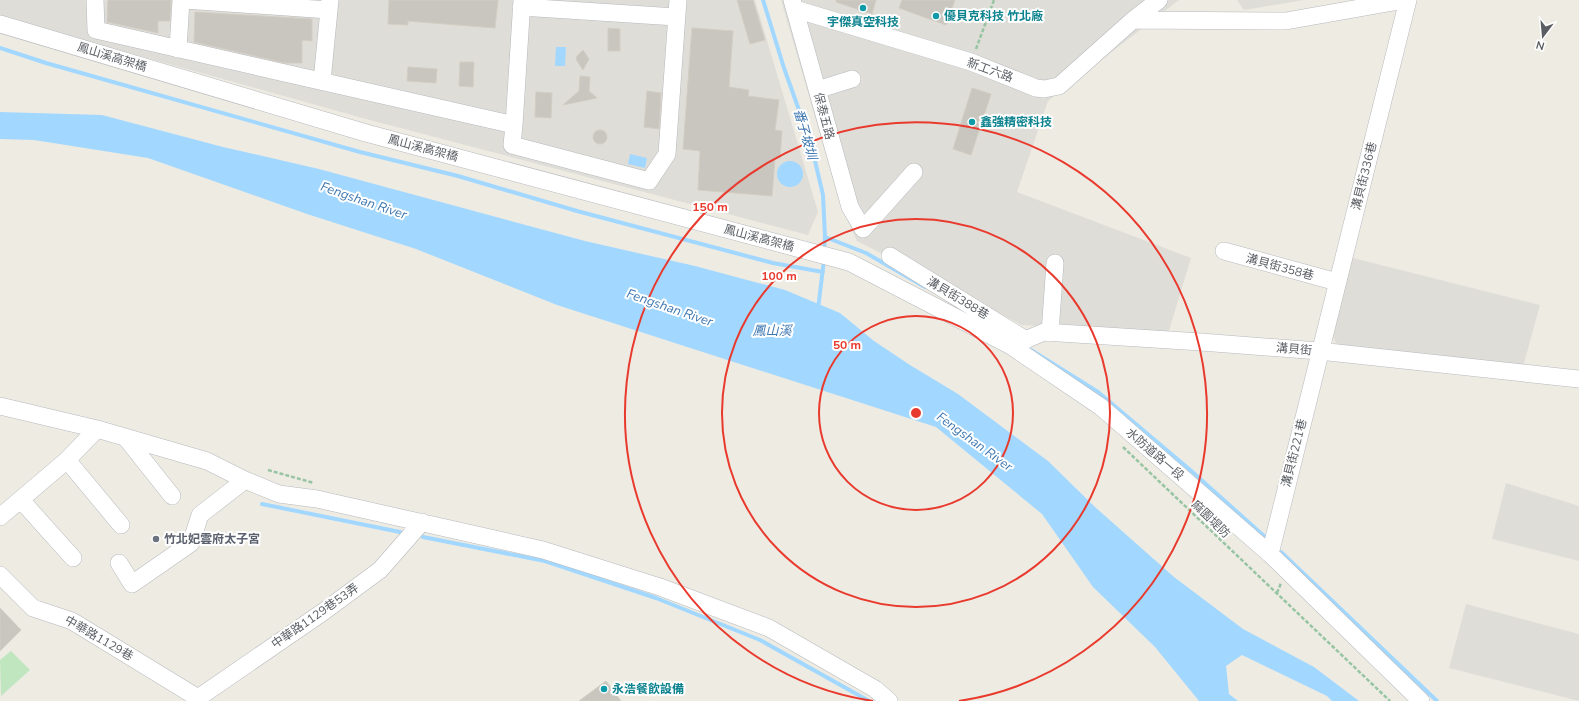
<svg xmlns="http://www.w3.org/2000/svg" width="1579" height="701" viewBox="0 0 1579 701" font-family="'Nunito Sans','Noto Sans TC',sans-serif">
  <rect width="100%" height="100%" fill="#eeebe3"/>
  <path fill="#dfddd8" d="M0,0h755l63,212 -10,23 -442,-116 -366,-102z
    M781,0h398l-131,101 -31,91 174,66 -23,76 -146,-9 -165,-84 -16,-35z
    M1237,0h67l-60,10z
    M1353,258l187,47 -17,62 -184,-17 -9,-21z
    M1506,483l73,23v55l-87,-22z
    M1466,604l113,30v67l-130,-33z"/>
  <path fill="#c0e6c0" d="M11,651l19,19 -29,26 -1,-36z"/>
  <path fill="#a2d8ff" d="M556,47h10l-1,19h-10z
    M0,112l102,3 121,32 96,22 266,72 110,25 90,24 55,23 34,28 36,24 48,29 90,67 47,46 79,70 69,52 71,38 45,34h-27l-5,-5 -85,-41 -16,11 3,28 9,7h-39l-44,-54 -62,-60 -51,-73 -106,-87 -379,-122 -141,-56 -109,-35 -159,-56 -114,-18 -34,-1z
    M630,154l17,4 -2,10 -17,-4z
    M777 174a13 13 0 1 1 26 0a13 13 0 1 1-26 0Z"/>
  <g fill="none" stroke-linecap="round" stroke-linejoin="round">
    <path stroke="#a2d8ff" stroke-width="4" d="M763,0l21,68 21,59 10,34 8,34 2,42 -1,15
      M0,48l46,15 314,89 98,24 119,35 196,52 50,9
      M825,237l41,16 59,34
      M818,309l6,-49
      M1031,350l67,42 91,77 75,67
      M262,504l138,28
      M423,537l122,24 111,37 104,42 109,61
      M1281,552l156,149"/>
  </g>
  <path fill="#c9c6c0" stroke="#d3cdc2" d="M108,0h63l-1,21h-12v12l-51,-11z
    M389,0h109l-3,28 -87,-7v4l-20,-1z
    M737,0h16l12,40 -15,4z
    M836,0h40l-4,14 -36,-12z
    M902,0h53l-9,25 -47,-17z
    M195,12l117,7v22l-10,-1v23h-17l-91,-21z
    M608,28l12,1v22h-12z
    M692,28l41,3 -4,56 20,3 -1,6 31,4 -4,30 7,1 -2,27h-5l-3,38 -74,-6 2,-39 -17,-2z
    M583,50l6,9 -6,11 -7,-11 1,-3z
    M460,62h14l-1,25 -14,-1z
    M408,67l29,2 -1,14 -29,-2z
    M580,76l10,1 -1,14 8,7 -34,7 16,-14z
    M972,88l19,6 -20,61 -18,-6z
    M647,91l14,2 -2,36 -15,-2z
    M536,92l16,1 -1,25 -16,-1z
    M593 137a7 7 0 1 1 14 0a7 7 0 1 1-14 0Z
    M0,608l21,22 -21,21z
    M606,681l15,20h-42z"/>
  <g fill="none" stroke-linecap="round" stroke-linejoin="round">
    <g stroke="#b6b9bd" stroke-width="18">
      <path id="minor" d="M95,0l1,30 418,95 -2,20 137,36 18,-27 11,-154
        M184,0l145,10
        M792,0l58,207 13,22 51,-57
        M521,7l155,10
        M795,9l176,53 65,26 8,1 15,-3 74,-66 26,-20
        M1133,20l153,1 119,-21
        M0,24l366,109 483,129 162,84 90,61 169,147 151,147
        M178,49l3,-49
        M322,81l8,-81
        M817,90l35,-11
        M514,125l8,-125
        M1224,251l113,31
        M890,256l136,84
        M1050,333l5,-70
        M1011,346l33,-14 157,10 118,9 260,28
        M0,406l97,23 110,32 38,19 34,14 38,5 226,51 117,37 109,41 106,61 14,12
        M126,438l46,58
        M67,460l54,65
        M21,500l52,58
        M0,517l67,-57 30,-31
        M1270,554l138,-554
        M119,563l13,21 59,-41 9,-28 45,-35
        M0,575l33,33 39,13 126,77 2,3
        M198,698l125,-86 57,-42 42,-48"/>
    </g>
    <path stroke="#97c5a3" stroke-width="2.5" stroke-dasharray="4 2" stroke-linecap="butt" d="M976,49l18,-49
      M1123,447l267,254
      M268,470l46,13
      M1277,593l4,-10"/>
    <use href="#minor" stroke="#fff" stroke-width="17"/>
  </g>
  <g fill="none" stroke="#e93a2e" stroke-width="2">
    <circle cx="916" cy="413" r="97"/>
    <circle cx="916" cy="413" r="194"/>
    <path d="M873 701A291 291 0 1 1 959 701"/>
  </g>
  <g fill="#0f9aa8" stroke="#fff" stroke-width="1.5">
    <circle cx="863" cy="8" r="4"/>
    <circle cx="936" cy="16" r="4"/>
    <circle cx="972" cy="122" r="4"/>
    <circle cx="604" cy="689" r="4"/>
  </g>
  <circle fill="#6b7280" stroke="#fff" stroke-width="1.5" cx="156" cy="539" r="4"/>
  <g text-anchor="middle" stroke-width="4" stroke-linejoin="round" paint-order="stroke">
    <g font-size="12" font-weight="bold" fill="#0d838f" stroke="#fff" text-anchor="start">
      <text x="944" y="20">優貝克科技 竹北廠</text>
      <text x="863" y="26" text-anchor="middle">宇傑真空科技</text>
      <text x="980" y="126">鑫強精密科技</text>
      <text x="612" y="693">永浩餐飲設備</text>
    </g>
    <g font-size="12" fill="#5b5f64" stroke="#fff">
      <text transform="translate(112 57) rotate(17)" y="4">鳳山溪高架橋</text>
      <text transform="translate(990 70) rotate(20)" y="4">新工六路</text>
      <text transform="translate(824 116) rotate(75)" y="4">保泰五路</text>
      <text transform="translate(423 148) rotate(15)" y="4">鳳山溪高架橋</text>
      <text transform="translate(1364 176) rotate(-76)" y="4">溝貝街336巷</text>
      <text transform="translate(759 238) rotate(15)" y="4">鳳山溪高架橋</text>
      <text transform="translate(1280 267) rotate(15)" y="4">溝貝街358巷</text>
      <text transform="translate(958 298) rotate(31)" y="4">溝貝街388巷</text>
      <text transform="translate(1294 349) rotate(5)" y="4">溝貝街</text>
      <text transform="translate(1294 453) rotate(-76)" y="4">溝貝街221巷</text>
      <text transform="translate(1155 454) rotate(41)" y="4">水防道路一段</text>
      <text transform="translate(1211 519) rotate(44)" y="4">麻園堤防</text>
      <text transform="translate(315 616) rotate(-35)" y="4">中華路1129巷53弄</text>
      <text transform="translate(99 638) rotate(30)" y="4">中華路1129巷</text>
    </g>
    <g font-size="12" font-weight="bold" fill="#5b616d" stroke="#fff" text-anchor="start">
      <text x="164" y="543">竹北妃雲府太子宮</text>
    </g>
    <g font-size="13" font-style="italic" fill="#3f78b1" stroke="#fff">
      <text transform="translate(806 134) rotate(74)" y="5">番子坡圳</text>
      <text transform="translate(364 200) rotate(19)" y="5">Fengshan River</text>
      <text transform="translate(670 307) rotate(19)" y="5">Fengshan River</text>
      <text x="772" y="335">鳳山溪</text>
      <text transform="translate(975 441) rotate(36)" y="5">Fengshan River</text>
    </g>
  </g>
  <circle cx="916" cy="413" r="6" fill="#e93a2e" stroke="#fff" stroke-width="2"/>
  <g font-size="12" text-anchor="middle" font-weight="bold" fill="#e93a2e" stroke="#fff" stroke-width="4" stroke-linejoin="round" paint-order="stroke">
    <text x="710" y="211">150 m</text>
    <text x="779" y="280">100 m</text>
    <text x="847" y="349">50 m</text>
  </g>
  <g transform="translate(1543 36) rotate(196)" stroke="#ffffff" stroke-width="3" paint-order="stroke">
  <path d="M0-3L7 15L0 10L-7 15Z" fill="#5b5f64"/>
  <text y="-6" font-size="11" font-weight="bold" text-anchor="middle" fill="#5b5f64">N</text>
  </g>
</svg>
